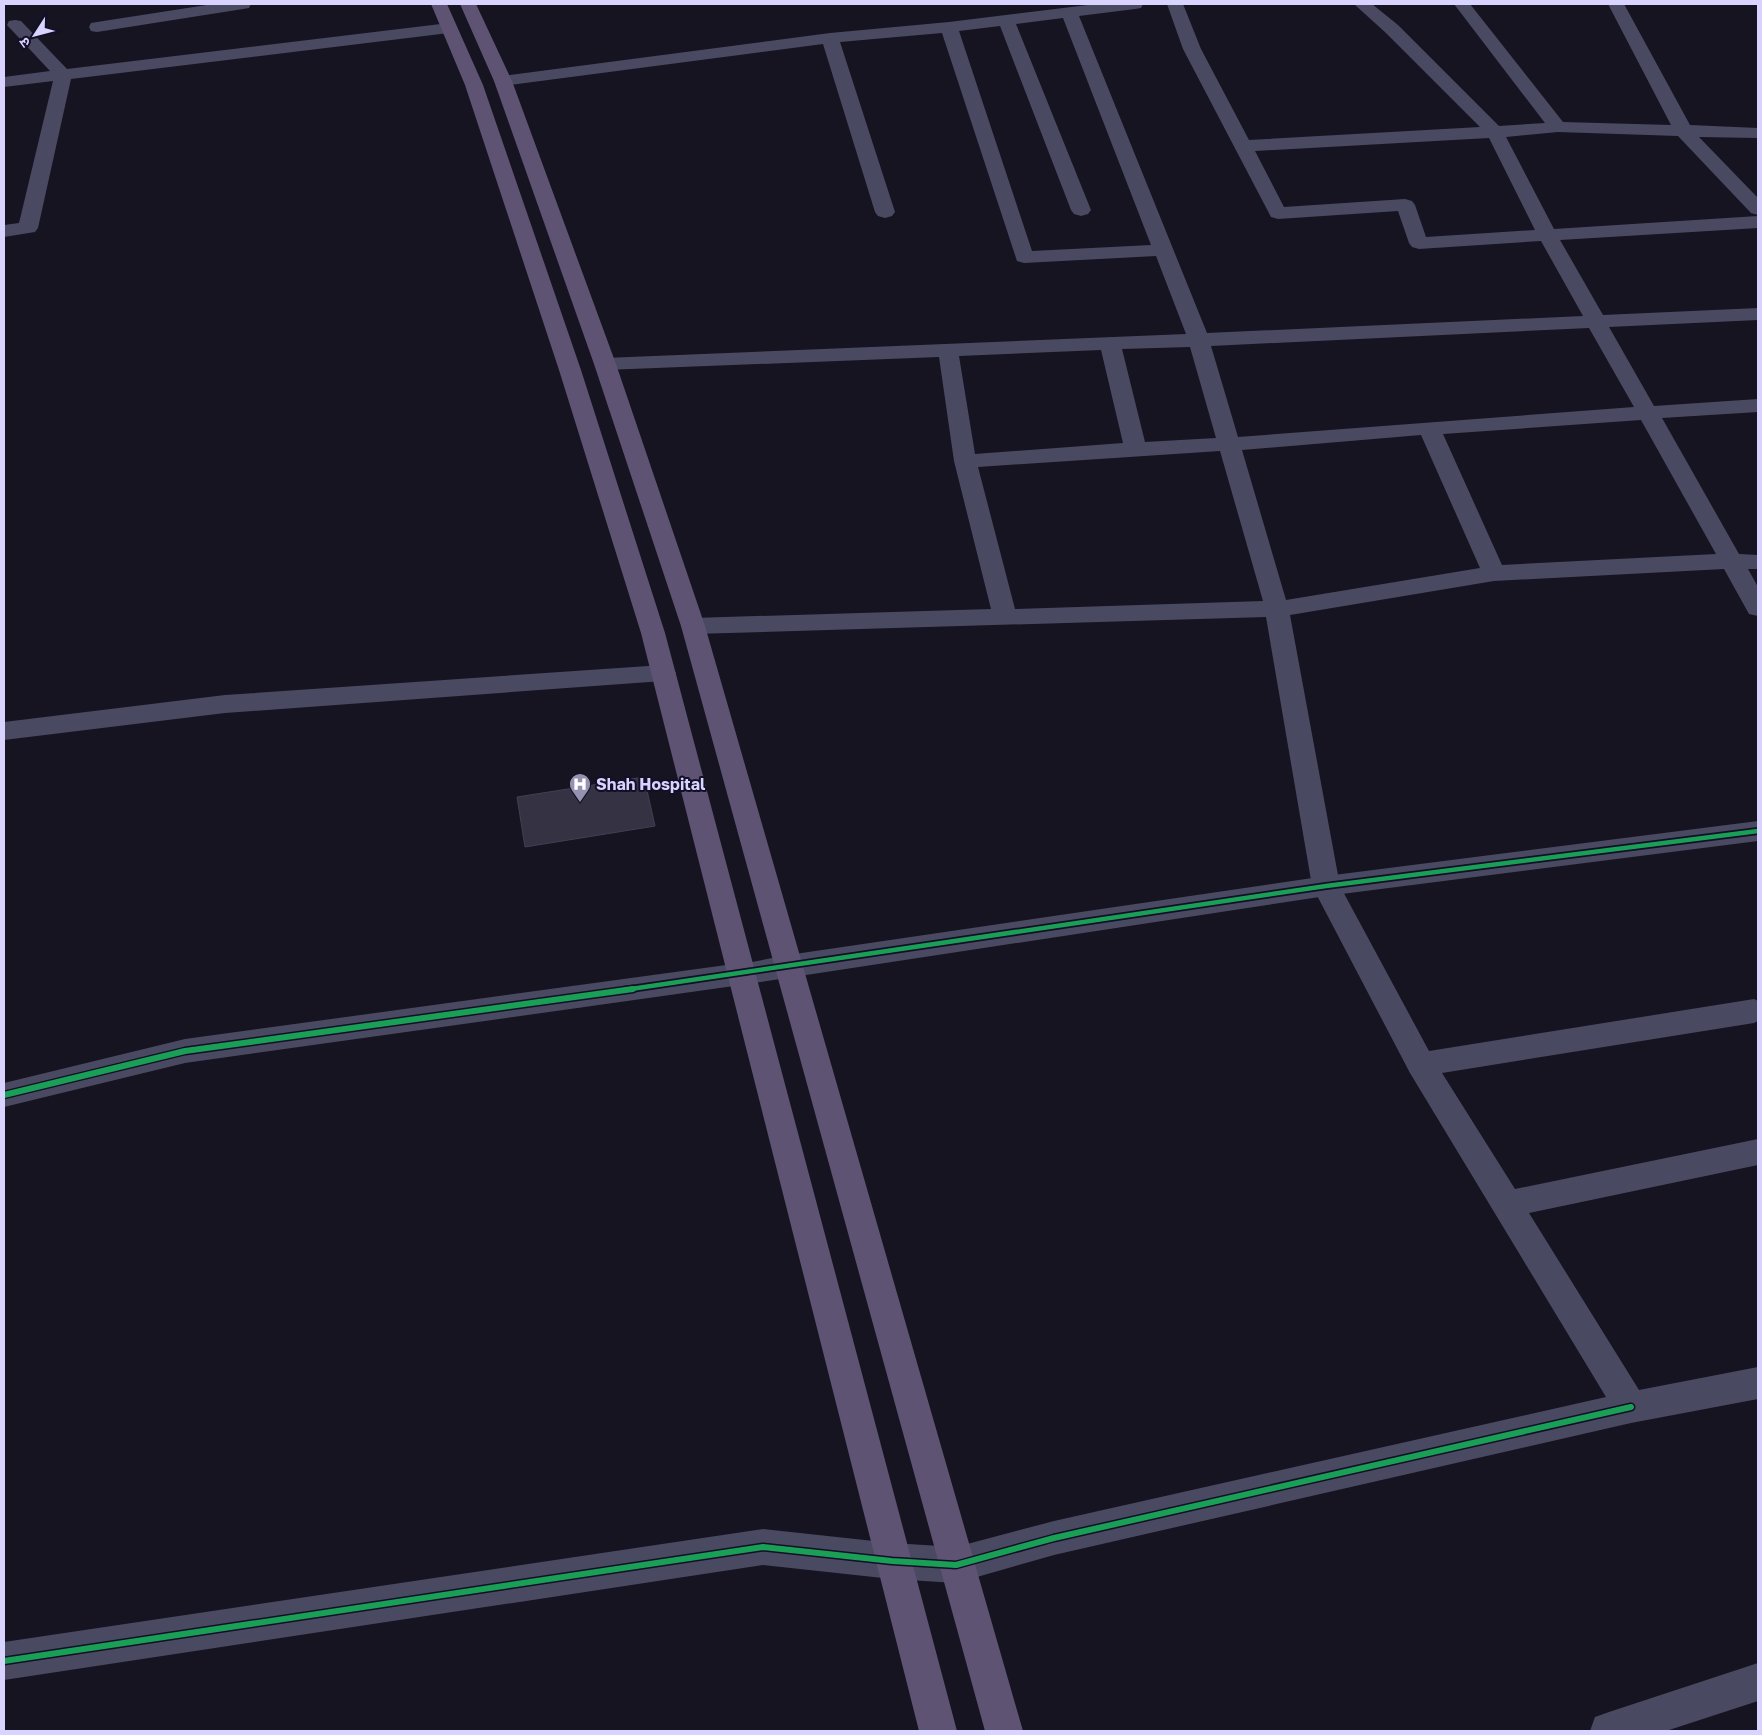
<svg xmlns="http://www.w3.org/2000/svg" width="1762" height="1735" viewBox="0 0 1762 1735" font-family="'Golos Text','Noto Sans Devanagari',sans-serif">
  <rect width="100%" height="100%" fill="#161421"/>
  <path fill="#343243" stroke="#433f54" d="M644,777l11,49 -130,21 -8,-50z"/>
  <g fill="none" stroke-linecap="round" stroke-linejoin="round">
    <path fill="#4a4962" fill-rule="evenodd" d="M213,4h38l-2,4 -6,1 -146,23 -6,-1 -2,-4 2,-4 6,-1z
      M1096,4h47l-2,4 -6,1 -56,7 128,317 376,-17 -42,-75 -122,8 -7,-2 -3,-4 -11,-32 -120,8 -7,-2 -88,-168 -16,-45h16l18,45 48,91 231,-13 -94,-94 -32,-29h18l26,21 101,101 46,-3 -91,-119h16l93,118 108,3 -63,-121h16l66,121 68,3v10l-59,-1 59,61v17l-7,-2 -73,-77 -120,-4 -52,5 48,92 204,-13v12l-198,12 43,75 155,-7v12l-149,7 45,79 104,-7v13l-96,6 77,136 19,1v14h-10l10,18v29l-9,-2 -25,-45 -230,12 -204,34 50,271 89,165 325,-52 4,2v20l-4,2 -312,50 73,116 243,-50v26l-229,48 110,177 119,-23v32l-127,24 -577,132 -98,28 -13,-5 -5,-13 5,-13 13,-5 98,-26 552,-124 -196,-324 -98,-187 -46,-269 -573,17 -9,-2 -3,-6 3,-6 9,-2 298,-9 -37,-148 -15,-104 -334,13 -7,-2 -4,-4 4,-4 7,-2 581,-24 -30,-78 -132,7 -7,-2 -75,-228 -102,9 55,170 -3,4 -7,2 -7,-2 -3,-4 -52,-168 -320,42 -6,-1 -3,-4 3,-4 6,-1 327,-43 119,-11zM1063,18l88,227 -119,6 -73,-220 41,-5 71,184 3,4 7,2 7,-2 3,-4 -75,-186zM1489,138l46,92 -109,7 -11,-32 -3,-4 -7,-2 -121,8 -29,-56zM1589,328l45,79 -396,30 -27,-91zM1190,347l26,91 -71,4 -23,-93zM1101,350l22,93 -148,11 -16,-98zM1641,420l75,134 -214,11 -59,-131zM1421,435l59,133 -194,32 -44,-150zM1220,451l43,150 -248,8 -37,-142z
      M15,20l6,1 46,48 382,-46 6,1 2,4 -2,4 -6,1 -378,46 -33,149 -3,4 -31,5v-12l15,-2 34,-142 -49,6v-10l46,-6 -43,-46 2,-4z
      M663,665l9,2 4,6 -4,6 -9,2 -438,32 -221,27v-18l221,-27z
      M741,963l10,3 4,8 -4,8 -10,3 -556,78 -181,44v-24l181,-44z
      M1758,1663v38l-92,30h-76l5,-14 14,-5z"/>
    <path fill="#4a4962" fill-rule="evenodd" d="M1758,821v20l-432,55 -585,89 -10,-3 -4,-8 4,-8 57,-11 538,-79z
      M763,1529l129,14 64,4 13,5 5,13 -5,13 -13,5 -64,-4 -129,-14 -759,115v-38z"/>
    <path fill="#5e5373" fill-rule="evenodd" d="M431,4h16l36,81 98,285 84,263 292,1098h-38l-278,-1098 -82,-263 -94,-285z
      M460,4h16l36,77 104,283 89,262 318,1105h-38l-304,-1105 -87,-262 -100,-283z"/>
    <g stroke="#130f26" stroke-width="8">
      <path id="cycleway-far1" d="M624,990l702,-104 432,-55"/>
    </g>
    <g stroke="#130f26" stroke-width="9">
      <path id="cycleway" d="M4,1095l181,-44 448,-62
        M4,1661l759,-114 129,14 64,4 98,-27 577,-131"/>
    </g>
    <use href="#cycleway-far1" stroke="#1a9f57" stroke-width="4.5"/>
    <use href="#cycleway" stroke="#1a9f57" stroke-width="6"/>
  </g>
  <defs>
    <g id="hospital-pin" transform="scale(1.125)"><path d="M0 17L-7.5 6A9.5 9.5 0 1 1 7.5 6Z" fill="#9591b1" stroke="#130f26"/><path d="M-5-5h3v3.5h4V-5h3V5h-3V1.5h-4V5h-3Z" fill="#fff"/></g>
  </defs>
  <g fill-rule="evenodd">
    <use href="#hospital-pin" x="580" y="784"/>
  </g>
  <g text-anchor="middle" stroke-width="4" stroke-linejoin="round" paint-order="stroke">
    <g font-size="16" font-weight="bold" fill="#d9d4ff" stroke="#130f26" text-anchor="start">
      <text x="596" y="790">Shah Hospital</text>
    </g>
  </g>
  <rect width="1762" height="1735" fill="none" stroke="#d9d4ff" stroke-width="10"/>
  <g transform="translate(35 35) rotate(234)" stroke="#130f26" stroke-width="4" paint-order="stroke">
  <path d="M0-4L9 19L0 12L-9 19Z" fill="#d9d4ff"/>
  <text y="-8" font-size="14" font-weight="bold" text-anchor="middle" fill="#d9d4ff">उ</text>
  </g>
</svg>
